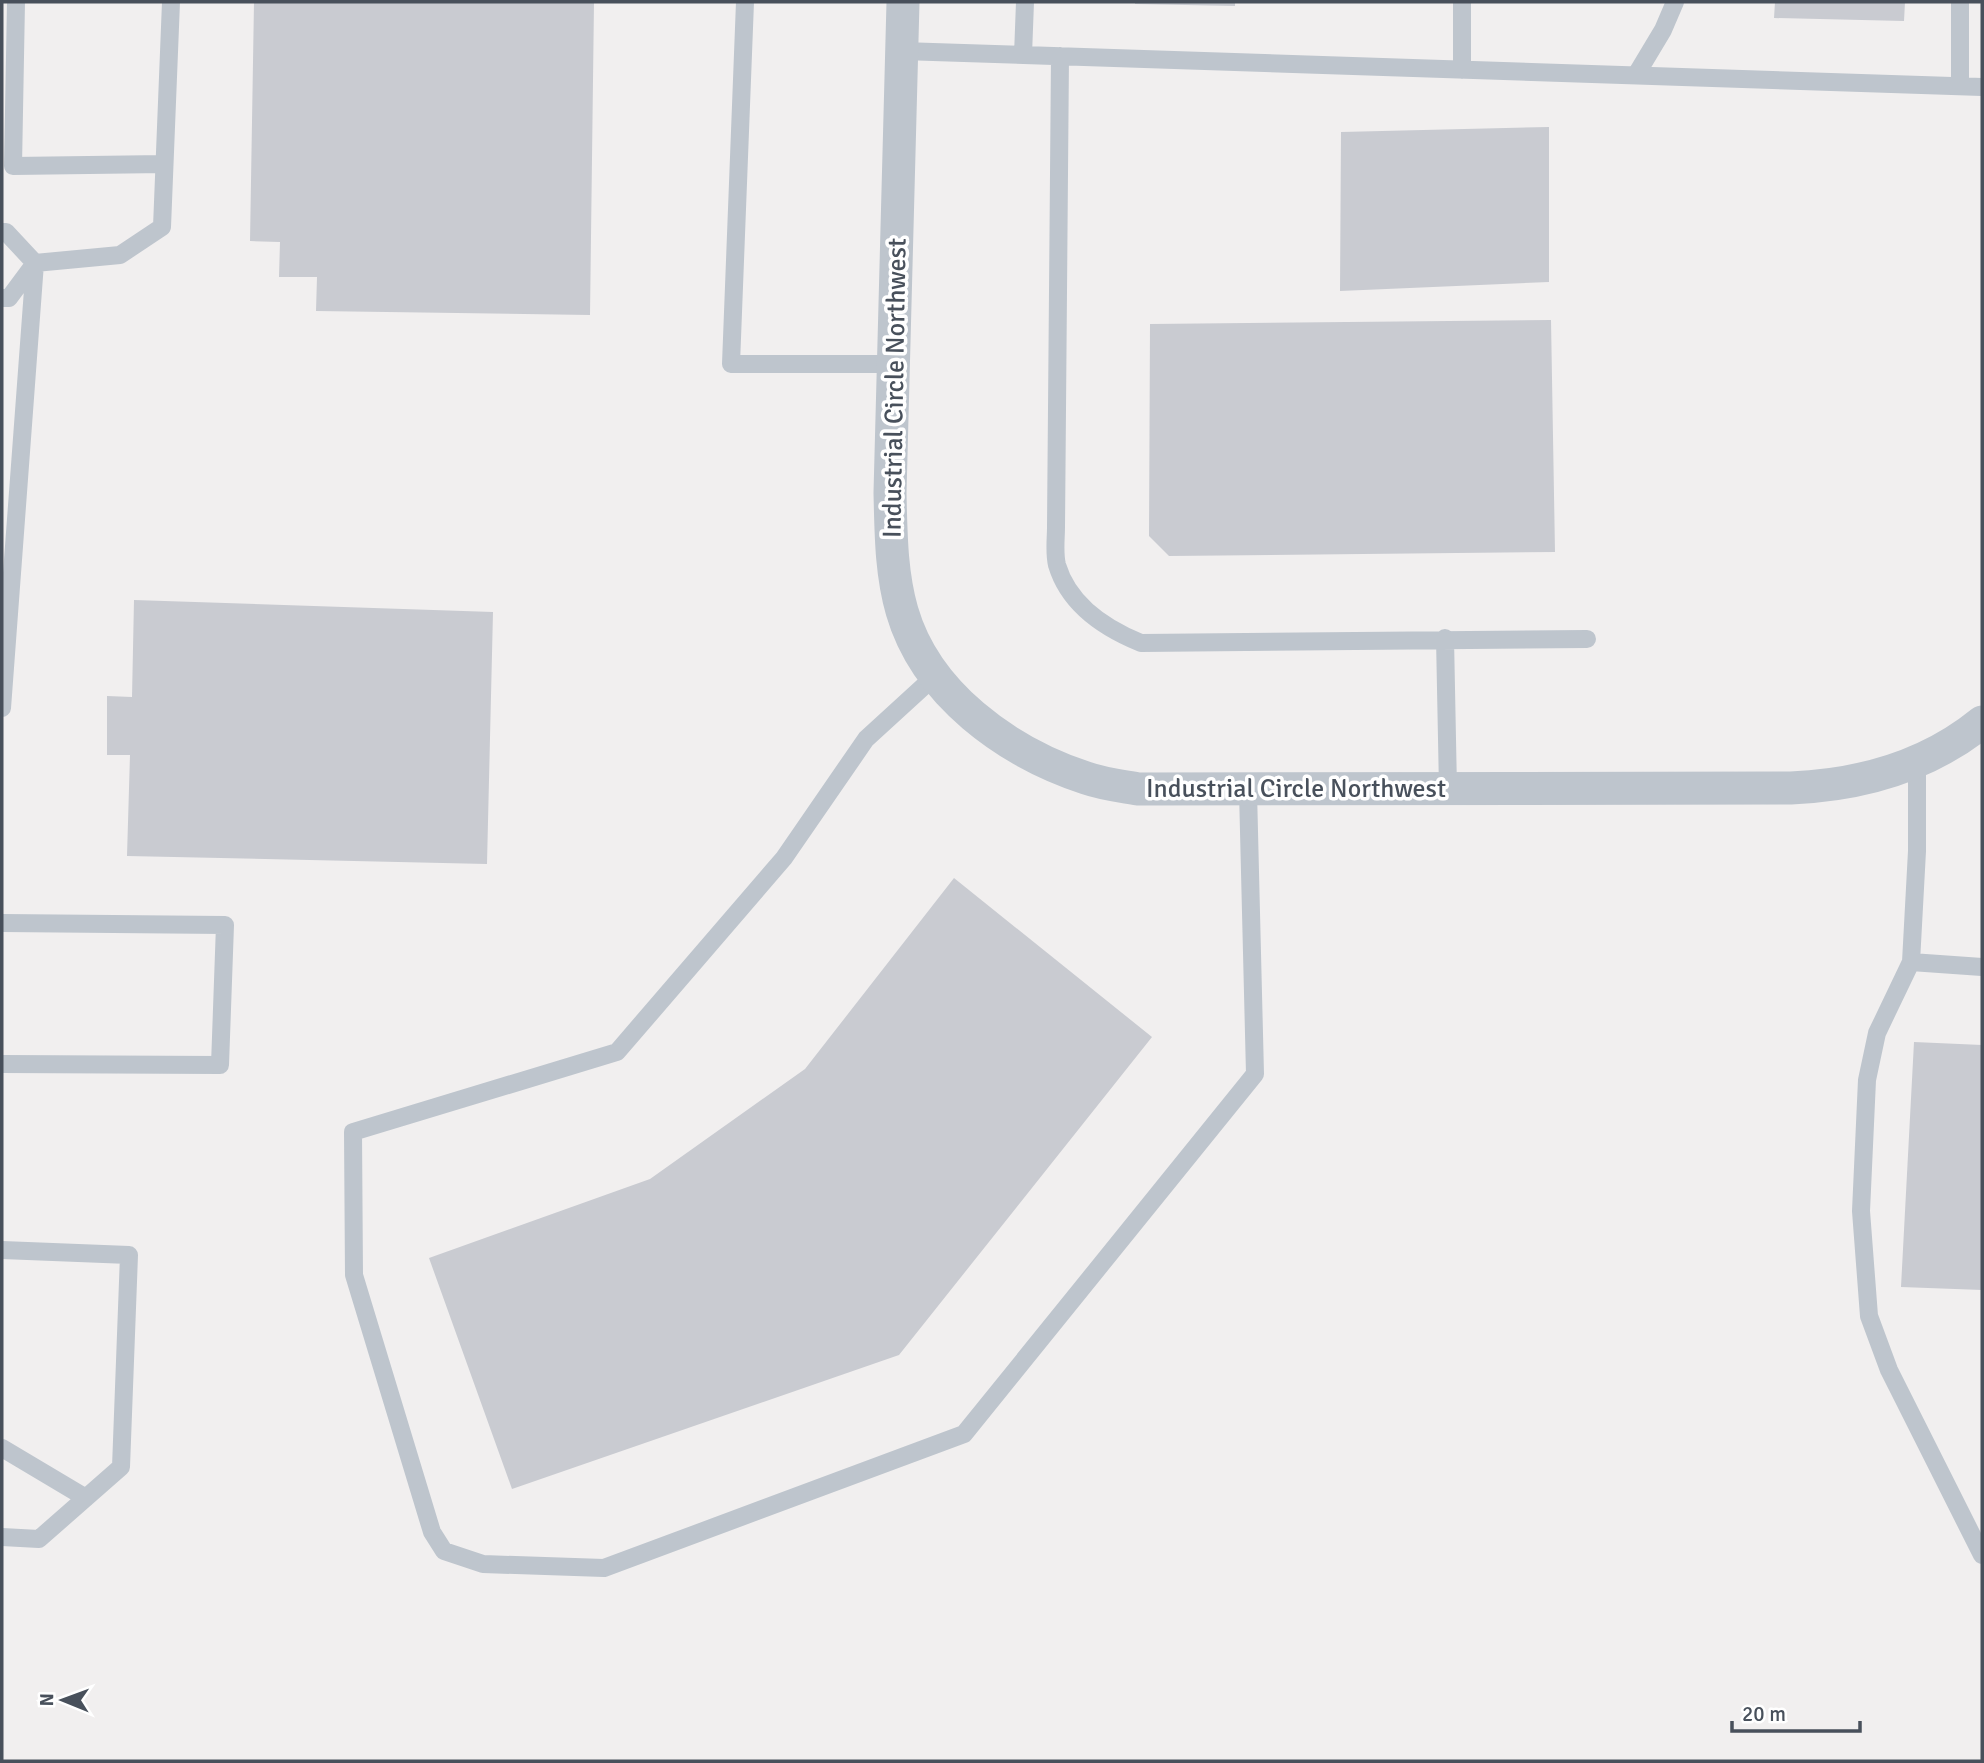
<svg xmlns="http://www.w3.org/2000/svg" width="1984" height="1763" viewBox="0 0 1984 1763" font-family="Signika,sans-serif">
  <rect width="100%" height="100%" fill="#f1efef"/>
  <path fill="#c9cbd1" d="M254,2h340l-4,313 -274,-4 1,-34h-38l1,-35 -30,-1z
    M1135,2h100v4l-100,-2z
    M1775,2h130l-1,19 -130,-3z
    M1549,127v155l-209,9 1,-159z
    M1551,320l4,232 -386,4 -20,-20 1,-212z
    M134,600l359,12 -6,252 -360,-8 3,-101h-23v-59l25,1z
    M954,878l198,159 -253,318 -387,134 -83,-231 221,-79 155,-110z
    M1914,1042l68,3v245l-81,-3z"/>
  <g fill="none" stroke-linecap="round" stroke-linejoin="round">
    <path stroke="#bec5cd" stroke-width="18" d="M16,2l-3,164 151,-2
      M745,2l-14,362h162
      M1462,2v68
      M902,51l1080,36
      M1023,55l2,-53
      M1060,56l-4,471c0,12 -2,26 1,38 12,40 47,63 84,78l446,-4
      M1636,75l27,-45 12,-28
      M1960,86v-84
      M2,232h4l29,31 -33,445
      M2,298h7l26,-35 85,-8 42,-28 9,-225
      M1445,638l3,151
      M936,675l-70,64 -82,119 -167,194 -264,80 1,143 78,257 12,19 39,13 121,4 360,-134 291,-360 -7,-283
      M1917,761v90l-6,111 -34,71 -10,47 -6,131 8,105 20,54 93,185
      M2,923l223,2 -5,140 -218,-1
      M1911,962l71,5
      M2,1250l127,5 -8,212 -82,72 -37,-2
      M2,1448l84,50"/>
    <path stroke="#bec5cd" stroke-width="33" d="M903,2l-13,491c1,40 1,80 12,118 24,83 105,141 184,167 17,6 35,8 52,11l653,-1c69,-3 137,-22 191,-66"/>
  </g>
  <g text-anchor="middle" stroke-width="7" stroke-linejoin="round" paint-order="stroke">
    <g font-size="26" fill="#48505b" stroke="#fff">
      <text transform="translate(894 388) rotate(-89)" y="9">Industrial Circle Northwest</text>
      <text x="1296" y="797">Industrial Circle Northwest</text>
    </g>
  </g>
  <rect width="1984" height="1763" fill="none" stroke="#48505b" stroke-width="7"/>
  <g transform="translate(63 1700) rotate(271)" stroke="#ffffff" stroke-width="5" paint-order="stroke">
  <path d="M0-5L12 26L0 18L-12 26Z" fill="#48505b"/>
  <text y="-10" font-size="19" font-weight="bold" text-anchor="middle" fill="#48505b">N</text>
  </g>
  <path d="M1732 1721v10h128v-10" fill="none" stroke="#48505b" stroke-width="3.5"/>
  <text x="1742" y="1721" font-size="21" fill="#48505b" stroke="#ffffff" stroke-width="5" paint-order="stroke">20 m</text>
</svg>
